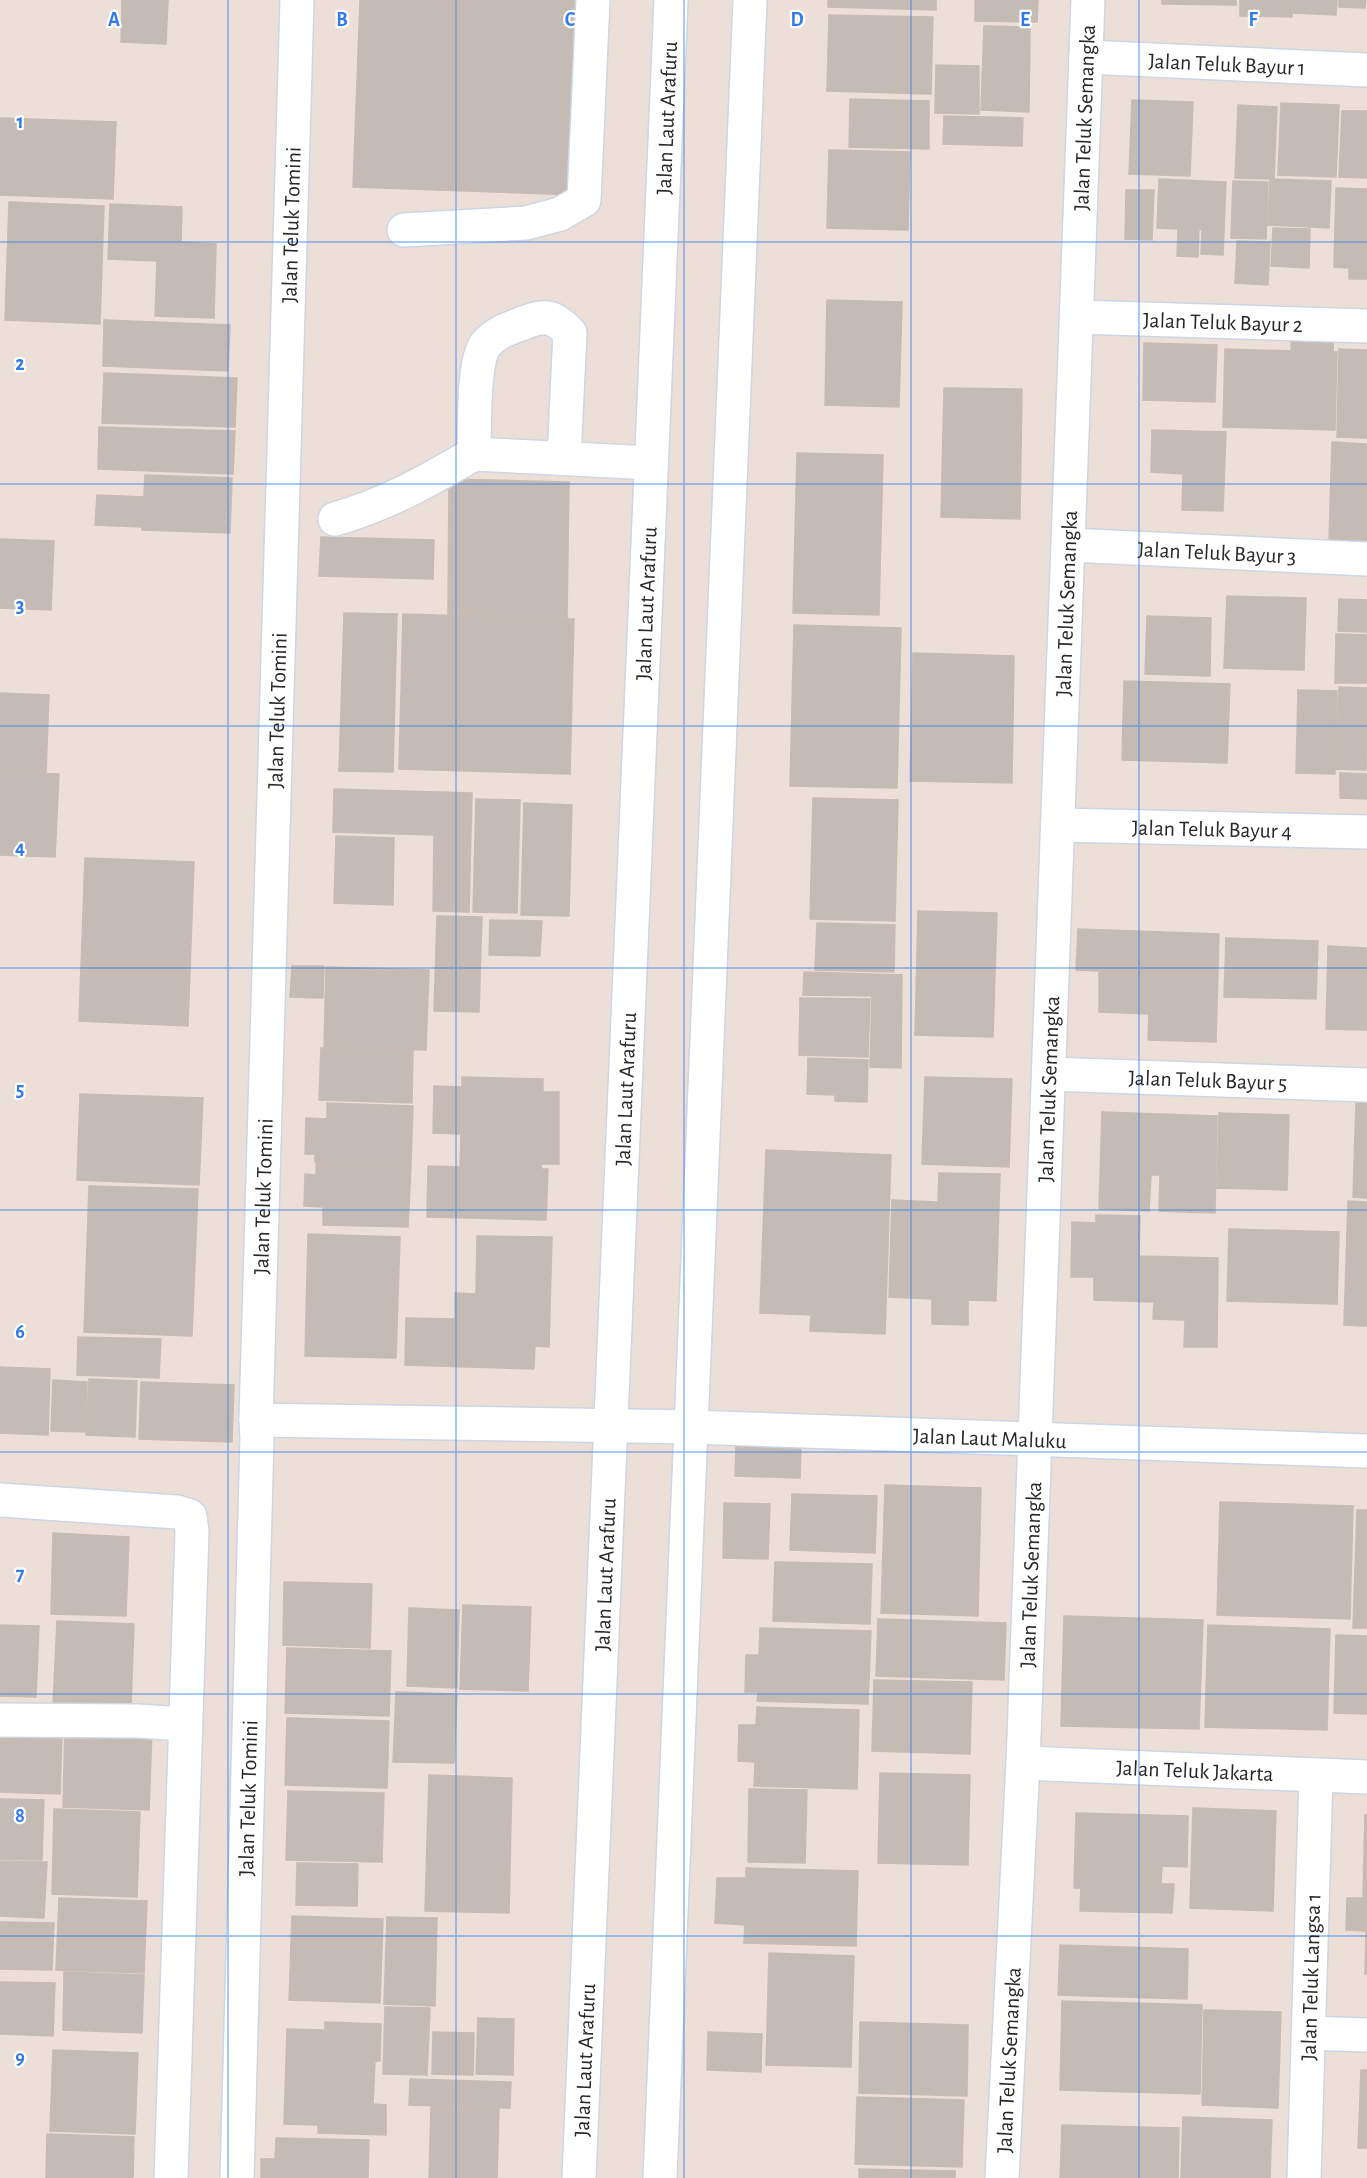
<svg xmlns="http://www.w3.org/2000/svg" width="1367" height="2178" viewBox="0 0 1367 2178" font-family="'Alegreya Sans',sans-serif">
  <rect width="100%" height="100%" fill="#ecdfd8"/>
  <path fill="#c3bbb4" stroke="#c7bbb2" stroke-width="1.5" d="M122,0h46l-2,44 -45,-2z
    M360,0h226l-7,195 -226,-8z
    M828,0h108v10l-108,-3z
    M975,0h63l-1,22 -62,-1z
    M1162,0h74v5l-74,-1z
    M1240,0h53l-1,17 -52,-1z
    M1293,0h44l-1,15 -43,-2z
    M1339,0h27l-1,8 -26,-1z
    M829,15l104,2 -2,77 -104,-3z
    M984,26l46,1 -1,85 -48,-2z
    M936,65l43,1v48l-44,-1z
    M850,99l79,2v48l-80,-2z
    M1132,100l61,2 -3,74 -61,-2z
    M1281,103l58,2 -3,72 -58,-2z
    M1238,105l39,2 -3,72 -39,-1z
    M1342,111h25v67l-28,-1z
    M944,116l79,2 -1,28 -79,-2z
    M0,118l116,4 -3,77 -113,-4z
    M829,150l81,2 -2,78 -81,-2z
    M1159,179l67,3 -3,73 -22,-1 1,-24 -3,-1 -1,28 -21,-1 1,-27 -21,-1z
    M1270,179l61,2 -2,47 -61,-3z
    M1233,181l35,1 -2,57 -35,-1z
    M1336,188l31,1v90h-18v-11l-15,-1z
    M1126,190h28l-2,50 -27,-1z
    M9,202l95,4 -4,118 -95,-4z
    M110,204l72,3 -1,35 35,2 -2,74 -59,-2 2,-55 -49,-2z
    M1273,228l37,1 -1,39 -38,-2z
    M1237,241l33,1 -2,43 -33,-2z
    M827,300l75,2 -3,105 -74,-2z
    M104,320l126,5 -2,46 -125,-5z
    M1292,328l42,1 -1,23h4l-2,78 -112,-3 2,-78 66,2z
    M1144,343l73,2 -2,57 -72,-2z
    M1339,349l28,1v88l-30,-1z
    M104,373l133,5 -2,49 -133,-4z
    M944,388l78,1 -2,130 -79,-2z
    M99,427l136,4 -2,43 -135,-5z
    M1152,430l74,2 -3,79 -41,-1 1,-36 -32,-2z
    M1332,442l35,2v97l-38,-1z
    M797,453l86,2 -4,160 -86,-2z
    M145,475l87,3 -2,55 -88,-3v-3l-47,-2 2,-30 47,2z
    M449,479l120,3 -2,136 -119,-4z
    M321,537l113,3 -1,39 -114,-3z
    M0,539l54,2 -3,69 -51,-2z
    M1227,596l79,2 -2,72 -80,-2z
    M1339,599l28,1v32l-29,-1z
    M344,613l53,1 -4,158 -54,-1z
    M403,614l171,5 -4,155 -171,-5z
    M1147,616l64,2 -1,58 -65,-2z
    M794,625l107,3 -4,160 -107,-2z
    M1336,634l31,1v48h-32z
    M913,653l101,3 -2,127 -102,-2z
    M1124,681l106,3 -3,79 -105,-3z
    M1339,687l28,1 -1,82 -30,-1z
    M1298,690l39,1 -2,83 -39,-1z
    M0,693l49,2 -3,78 -46,-2z
    M0,772l59,2 -4,83 -55,-2z
    M1340,773l27,1v25l-27,-1z
    M334,789l138,4 -3,119 -36,-1 1,-76 -101,-3z
    M813,798l85,2 -3,121 -85,-2z
    M476,799l44,1 -3,113 -44,-1z
    M524,803l48,2 -3,111 -48,-1z
    M336,836l58,2 -1,67 -59,-2z
    M85,858l109,4 -6,164 -109,-5z
    M918,911l79,2 -4,124 -78,-2z
    M437,916l45,1 -3,95 -45,-1z
    M490,920l52,1 -2,35 -51,-1z
    M817,923l78,2 -1,47 -79,-2z
    M1078,929l141,5 -3,108 -68,-2 1,-26 -50,-2v-41l-23,-1z
    M1226,938l92,3 -2,58 -92,-2z
    M1328,946l39,2v82l-41,-1z
    M292,966h32l-1,32 -33,-1z
    M326,967l103,3 -3,80 -102,-3z
    M804,972l98,3 -1,93 -31,-1 2,-71 -69,-1z
    M800,998l70,1 -2,58 -69,-2z
    M321,1048l92,3 -1,52 -93,-3z
    M808,1058l60,2 -1,42 -32,-1v-6l-28,-1z
    M462,1077l81,2v13h16v72h-18v5h7l-2,51 -119,-3 1,-51 32,1 1,-33 -28,-1 1,-47 28,1z
    M925,1077l87,2 -3,88 -87,-3z
    M80,1094l123,4 -4,87 -122,-5z
    M1356,1102l11,1v95l-14,-1z
    M327,1103l86,3 -2,58 -96,-2v-8h-10l1,-36 21,1z
    M1102,1112l115,4 -2,97 -56,-2 1,-36h-9l-2,36 -50,-2z
    M1219,1113l70,2 -2,75 -70,-2z
    M766,1150l125,5 -6,179 -75,-3 1,-16 -51,-2z
    M316,1162l95,3 -3,62 -85,-2v-18l-19,-1 1,-32 11,1z
    M939,1173l61,1 -4,127 -28,-1v25l-36,-1v-25l-43,-2 3,-97 46,2z
    M89,1186l109,3 -6,147 -108,-4z
    M1348,1201l19,1v124l-23,-1z
    M1096,1215l44,1 -1,40 79,2 -1,89h-33l1,-27 -32,-1 1,-17 -60,-2v-23h-23l1,-55 24,1z
    M1229,1229l110,3 -2,72 -110,-3z
    M308,1234l92,3 -4,121 -91,-2z
    M477,1236l75,1 -3,110 -14,-1 -1,23 -129,-4 1,-47 49,1v-26l21,1z
    M78,1337l83,2 -2,39 -82,-3z
    M0,1367l50,2 -2,66 -48,-2z
    M89,1379l48,2 -2,56 -49,-2z
    M53,1380l34,2 -2,50 -34,-1z
    M141,1382l93,3 -2,57 -93,-3z
    M736,1445l65,2 -1,31 -65,-2z
    M885,1485l96,3 -3,128 -97,-3z
    M792,1494l85,2 -2,57 -85,-3z
    M1220,1502l133,4 -3,113 -133,-4z
    M724,1503l46,1 -2,55 -45,-1z
    M1357,1510h10v118h-14z
    M53,1533l76,4 -3,79 -75,-2z
    M775,1562l97,2 -2,60 -97,-3z
    M284,1582l88,2 -2,64 -87,-3z
    M463,1605l68,2 -3,84 -68,-2z
    M409,1608l50,2 -2,78 -50,-2z
    M1064,1616l139,4 -4,109 -138,-3z
    M878,1619l128,4 -2,57 -128,-4z
    M57,1621l77,3 -3,84 -78,-3z
    M0,1625l39,1 -3,71 -36,-1z
    M1208,1625l122,4 -3,101 -122,-3z
    M760,1628l111,3 -3,73 -111,-3 1,-9h-13l1,-37h13z
    M1336,1635l31,1v78l-33,-1z
    M287,1648l104,3 -2,65 -104,-3z
    M874,1680l98,2 -2,72 -98,-3z
    M396,1692l61,2 -3,69 -61,-1z
    M757,1707l102,3 -2,79 -103,-3 1,-24 -17,-1 1,-36h17z
    M287,1718l102,3 -2,67 -102,-3z
    M65,1728l87,3 -3,79 -86,-3z
    M0,1732l62,1 -2,61 -60,-2z
    M880,1773l90,2 -2,90 -90,-2z
    M429,1775l83,3 -3,135 -84,-2z
    M749,1789l58,1 -2,73 -57,-1z
    M288,1791l96,2 -2,69 -96,-2z
    M0,1799l44,1 -2,60 -42,-1z
    M1193,1808l83,3 -3,100 -83,-3z
    M54,1809l86,3 -3,85 -85,-3z
    M1076,1813l112,3 -1,51 -25,-1 -1,18h13l-2,29 -92,-2 1,-23h-7z
    M1365,1815h2v82l-4,-1z
    M0,1861l47,1 -3,56 -44,-2z
    M297,1863l61,1 -1,42 -61,-1z
    M746,1868l112,3 -2,75 -112,-3 1,-18 -30,-2 2,-45h29z
    M59,1898l88,3 -3,72 -88,-3z
    M1347,1898h20v76h-2l1,-43 -20,-1z
    M292,1916l91,3 -3,84 -91,-3z
    M387,1917l50,1 -2,88 -51,-2z
    M0,1922l54,1 -2,47 -52,-1z
    M1060,1945l128,4 -1,50 -129,-4z
    M769,1953l85,3 -3,111 -85,-2z
    M64,1972l80,3 -2,58 -79,-3z
    M0,1982l55,1 -2,53 -53,-2z
    M1062,2001l140,4 -2,89 -140,-4z
    M385,2007l45,1 -3,67 -44,-1z
    M1204,2010l77,2 -3,96 -76,-3z
    M478,2018l36,1 -1,56 -37,-1z
    M325,2022l56,2 -1,37h-5l-2,43 13,1v30l-68,-2v-8l-34,-1 3,-95 38,1z
    M860,2022l108,3 -1,71 -108,-3z
    M433,2032l41,1 -1,42 -41,-1z
    M708,2032l54,2 -1,38 -54,-2z
    M53,2050l85,3 -3,81 -85,-3z
    M1361,2070h6v78h-9z
    M410,2079l101,3 -1,26 -101,-3z
    M857,2097l107,3 -2,67 -107,-3z
    M431,2107l68,2 -2,69h-68z
    M1183,2117l89,3 -2,58h-89z
    M1062,2125l117,3 -1,50h-118z
    M47,2134l87,3 -1,41h-87z
    M276,2138l93,2 -1,38h-107v-19h14z
    M859,2169l96,2v7h-96z"/>
  <g fill="none" stroke-linecap="round" stroke-linejoin="round">
    <g stroke="#cdd6e3" stroke-width="36">
      <g id="minor">
        <path id="s1" d="M1086,57l281,13"/>
        <path d="M404,230l122,-7 34,-9 24,-14 9,-200"/>
        <path id="s2" d="M1077,317l290,9"/>
        <path d="M564,458l6,-125c-15,-16 -23,-19 -44,-11 -15,6 -30,10 -40,22 -14,18 -11,86 -12,110l177,9"/>
        <path d="M335,519c53,-15 92,-38 139,-65"/>
        <path id="s3" d="M1069,545l298,14"/>
        <path id="s4" d="M1058,825l309,7"/>
        <path id="s5" d="M1049,1074l318,11"/>
        <path id="s6" d="M256,1420l435,7 676,24"/>
        <path d="M0,1500l177,12 13,4 2,16 -21,646"/>
        <path d="M0,1720l137,1 47,3"/>
        <path id="s7" d="M1023,1763l344,14"/>
        <path d="M1308,2033l59,2"/>
        <path id="s8" d="M237,2178l20,-739 -1,-19 41,-1420"/>
        <path id="s9" d="M579,2178l92,-2178"/>
        <path d="M660,2178l90,-2178"/>
        <path id="s10" d="M1002,2178l21,-415 65,-1763"/>
        <path id="s11" d="M1304,2178l12,-402"/>
      </g>
    </g>
    <use href="#minor" stroke="#fff" stroke-width="33"/>
  </g>
  <path fill="none" stroke="#317aea" stroke-width="1.5" stroke-opacity="0.55" d="M228,0v2178M456,0v2178M684,0v2178M911,0v2178M1139,0v2178M0,242h1367M0,484h1367M0,726h1367M0,968h1367M0,1210h1367M0,1452h1367M0,1694h1367M0,1936h1367"/>
  <g text-anchor="middle" stroke-width="4.5" stroke-linejoin="round" paint-order="stroke">
    <g font-size="22" fill="#282828" stroke="#fff">
      <text dy="8" stroke="none"><textPath href="#s1" startOffset="141">Jalan Teluk Bayur 1</textPath></text>
      <text dy="8" stroke="none"><textPath href="#s9" startOffset="2062">Jalan Laut Arafuru</textPath></text>
      <text dy="8" stroke="none"><textPath href="#s10" startOffset="2062">Jalan Teluk Semangka</textPath></text>
      <text dy="8" stroke="none"><textPath href="#s8" startOffset="1954">Jalan Teluk Tomini</textPath></text>
      <text dy="8" stroke="none"><textPath href="#s2" startOffset="146">Jalan Teluk Bayur 2</textPath></text>
      <text dy="8" stroke="none"><textPath href="#s3" startOffset="148">Jalan Teluk Bayur 3</textPath></text>
      <text dy="8" stroke="none"><textPath href="#s9" startOffset="1576">Jalan Laut Arafuru</textPath></text>
      <text dy="8" stroke="none"><textPath href="#s10" startOffset="1576">Jalan Teluk Semangka</textPath></text>
      <text dy="8" stroke="none"><textPath href="#s8" startOffset="1468">Jalan Teluk Tomini</textPath></text>
      <text dy="8" stroke="none"><textPath href="#s4" startOffset="154">Jalan Teluk Bayur 4</textPath></text>
      <text dy="8" stroke="none"><textPath href="#s5" startOffset="159">Jalan Teluk Bayur 5</textPath></text>
      <text dy="8" stroke="none"><textPath href="#s9" startOffset="1090">Jalan Laut Arafuru</textPath></text>
      <text dy="8" stroke="none"><textPath href="#s10" startOffset="1090">Jalan Teluk Semangka</textPath></text>
      <text dy="8" stroke="none"><textPath href="#s8" startOffset="982">Jalan Teluk Tomini</textPath></text>
      <text dy="8" stroke="none"><textPath href="#s6" startOffset="734">Jalan Laut Maluku</textPath></text>
      <text dy="8" stroke="none"><textPath href="#s9" startOffset="604">Jalan Laut Arafuru</textPath></text>
      <text dy="8" stroke="none"><textPath href="#s10" startOffset="604">Jalan Teluk Semangka</textPath></text>
      <text dy="8" stroke="none"><textPath href="#s7" startOffset="172">Jalan Teluk Jakarta</textPath></text>
      <text dy="8" stroke="none"><textPath href="#s8" startOffset="380">Jalan Teluk Tomini</textPath></text>
      <text dy="8" stroke="none"><textPath href="#s11" startOffset="201">Jalan Teluk Langsa 1</textPath></text>
      <text dy="8" stroke="none"><textPath href="#s9" startOffset="118">Jalan Laut Arafuru</textPath></text>
      <text dy="8" stroke="none"><textPath href="#s10" startOffset="118">Jalan Teluk Semangka</textPath></text>
    </g>
  </g>
  <g font-size="20" text-anchor="middle" font-weight="bold" fill="#317aea" stroke="#fff" stroke-width="4.5" stroke-linejoin="round" paint-order="stroke">
    <text x="114" y="26">A</text>
    <text x="342" y="26">B</text>
    <text x="570" y="26">C</text>
    <text x="797" y="26">D</text>
    <text x="1025" y="26">E</text>
    <text x="1253" y="26">F</text>
    <text x="20" y="128">1</text>
    <text x="20" y="370">2</text>
    <text x="20" y="612">3</text>
    <text x="20" y="854">4</text>
    <text x="20" y="1096">5</text>
    <text x="20" y="1338">6</text>
    <text x="20" y="1580">7</text>
    <text x="20" y="1822">8</text>
    <text x="20" y="2064">9</text>
  </g>
</svg>
